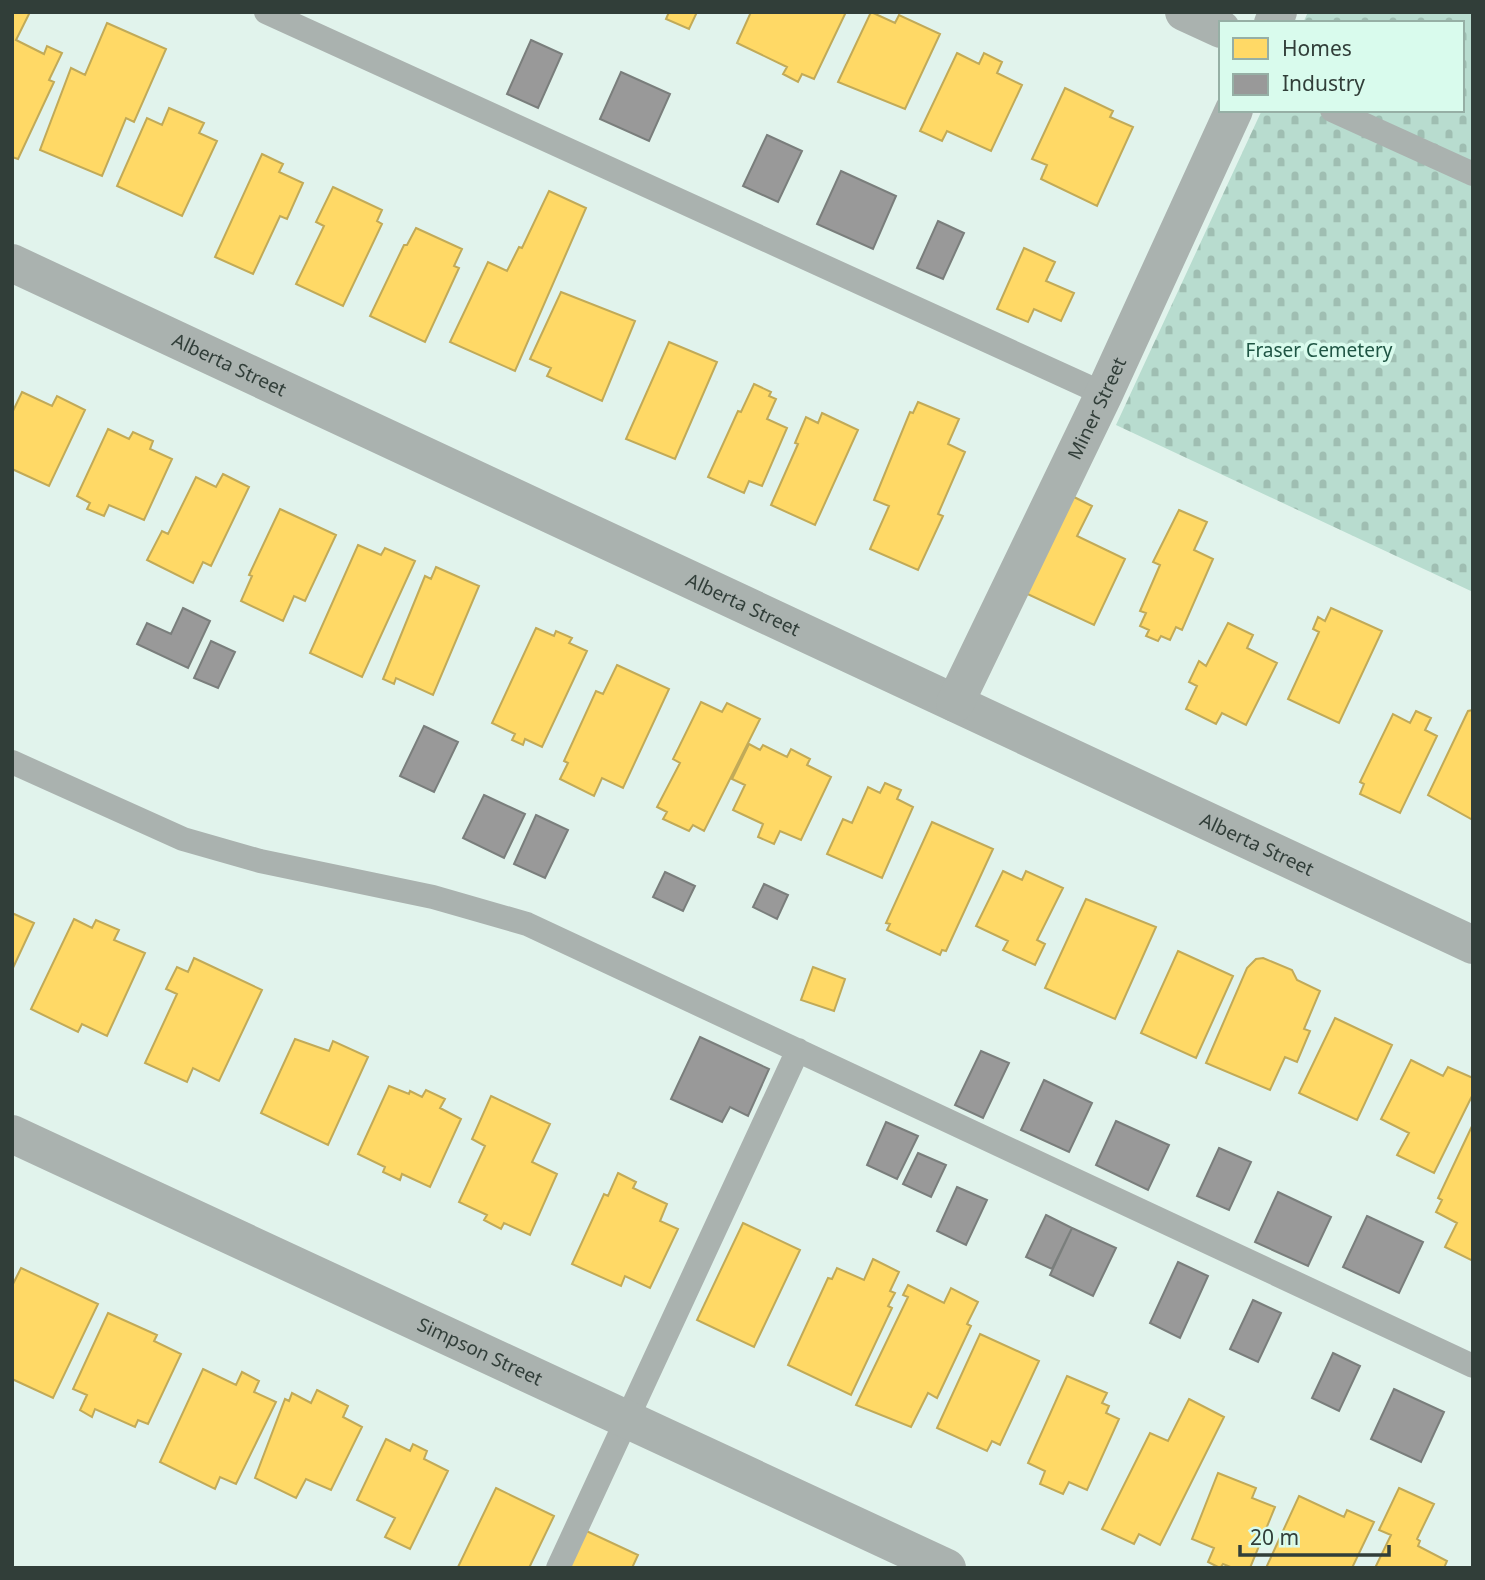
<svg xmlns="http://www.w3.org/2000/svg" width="1485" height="1580" viewBox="0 0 1485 1580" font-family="'Noto Sans',sans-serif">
  <defs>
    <pattern id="cemetery-stones" width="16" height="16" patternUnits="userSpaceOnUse" patternTransform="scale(1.75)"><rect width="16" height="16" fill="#b8dccf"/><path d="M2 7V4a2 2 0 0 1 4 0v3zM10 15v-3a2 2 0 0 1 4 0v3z" fill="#9fbeb2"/></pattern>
  </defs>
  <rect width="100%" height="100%" fill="#e1f3ec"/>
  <path fill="url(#cemetery-stones)" d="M1308,12h165v580l-357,-167 146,-315h200v-87h-159z"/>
  <path fill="#ffd966" stroke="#c1aa58" stroke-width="2" d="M12,12h18l-14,28 28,14 3,-8 15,7 -13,27 5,2 -36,77 -6,-2z
    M669,12h28l-8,17 -23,-10z
    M751,12h95l-32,67 -12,-5 -4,8 -15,-8 4,-7 -50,-24z
    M871,12l24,11 4,-8 41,19 -35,75 -67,-27z
    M107,23l59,26 -32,73 -8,-4 -24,58 -62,-26 31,-82 14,7z
    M957,53l22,11 5,-11 18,9 -5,11 25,12 -31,66 -44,-20 -5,10 -22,-10z
    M1065,88l48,23 -3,6 23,10 -36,79 -56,-27 6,-14 -15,-6z
    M169,108l35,15 -5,10 18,8 -35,75 -65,-30 30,-68 15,7z
    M262,154l21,10 -4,8 24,11 -16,36 -7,-3 -27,58 -38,-17z
    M333,187l49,23 -5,11 5,3 -39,82 -47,-22 28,-58 -8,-4z
    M549,191l37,17 -71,163 -65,-29 38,-80 19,9 12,-24 3,1z
    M416,228l46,21 -8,17 5,2 -34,74 -55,-26 34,-71h3z
    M1024,248l31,14 -9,19 28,12 -13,28 -27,-12 -6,13 -31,-13z
    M561,292l74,29 -33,80 -55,-25 4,-8 -21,-9z
    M669,342l48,20 -42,97 -49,-20z
    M754,384l17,8 -2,4 7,3 -9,20 20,9 -25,58 -13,-5 -5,12 -36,-16 30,-66 3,1z
    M22,392l30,14 5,-10 28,14 -36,76 -37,-17v-56z
    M918,402l41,17 -11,25 17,8 -27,62 5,2 -25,54 -48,-21 19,-43 -15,-6 36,-88 3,1z
    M822,413l36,17 -43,95 -44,-20 27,-61 -3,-1 11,-26 12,6z
    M108,429l21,10 4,-7 20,9 -3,8 22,10 -28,61 -35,-15 -5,11 -17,-7 3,-6 -13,-7z
    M223,474l26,13 -38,79 -8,-4 -10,21 -46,-23 15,-29 6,3 28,-57 20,10z
    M1074,497l18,9 -15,30 48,23 -31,66 -73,-34z
    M280,509l56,26 -31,66 -11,-5 -11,25 -42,-20 11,-25 -3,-1z
    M1179,510l28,12 -13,28 19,9 -31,71 -6,-3 -6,13 -9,-4 -3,5 -12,-5 3,-6 -9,-4 6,-13 -6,-2 20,-46 -7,-3z
    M358,545l23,10 4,-7 30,13 -53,116 -52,-24z
    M436,567l43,19 -46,109 -37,-17 -2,6 -11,-5 42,-103 6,3z
    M1331,608l51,23 -43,92 -51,-24 31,-67 -6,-3 5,-12 7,4z
    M1228,623l25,12 -6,13 30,15 -31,62 -24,-12 -6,11 -30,-15 11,-23 -8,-4 10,-21 7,5z
    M536,628l18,8 2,-5 16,7 -3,5 18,8 -45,96 -17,-8 -2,6 -11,-5 3,-6 -23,-11z
    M617,665l52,24 -46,99 -21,-10 -8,18 -34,-17 8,-16 -4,-2 32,-70 7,3z
    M701,702l21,10 5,-9 33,16 -56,112 -11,-6 -4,6 -26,-12 4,-7 -10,-5 23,-44 -7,-4z
    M1473,710v110l-45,-25 40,-84z
    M1416,711l15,7 -6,12 12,6 -37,77 -40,-19 4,-10 -4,-2 33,-68 17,9z
    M749,744l11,6 3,-5 24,12 4,-8 19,10 -3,6 24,12 -30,63 -21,-9 -6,13 -16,-7 5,-13 -30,-14 12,-25 -13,-6z
    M885,783l16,7 -4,9 16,8 -31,71 -55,-24 16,-35 9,4 16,-36 12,6z
    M932,822l61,27 -47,102 -4,-1 -2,5 -53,-25 3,-6 -4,-1z
    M1003,871l19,9 4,-9 37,17 -26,52 8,4 -10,21 -32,-15 5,-9 -32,-15z
    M1086,899l70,28 -41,92 -70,-31z
    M12,913l22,10 -22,47z
    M74,919l18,9 4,-8 23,10 -5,10 31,13 -38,83 -25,-12 -4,8 -47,-23z
    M1178,951l55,25 -37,82 -55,-25z
    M194,958l68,32 -43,91 -26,-13 -6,14 -42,-19 32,-69 -11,-5 11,-22 11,5z
    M1263,958l29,12 5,10 23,11 -16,38 6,2 -13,31 -12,-5 -15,33 -64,-27 41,-95 9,-9z
    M813,967l32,12 -11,32 -33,-11z
    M1335,1018l57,27 -35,75 -58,-27z
    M295,1039l34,12 4,-10 35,16 -40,88 -67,-32z
    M1411,1060l32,16 5,-9 25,11v16l-39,79 -37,-18 12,-22 -28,-14z
    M389,1086l20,8 1,-3 12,6 4,-7 19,9 -5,9 21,11 -31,68 -28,-13 -2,6 -17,-8 2,-5 -27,-13z
    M491,1096l59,28 -18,38 25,12 -27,61 -26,-12 -3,6 -17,-9 3,-5 -28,-13 26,-56 -13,-7z
    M1473,1124v137l-28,-14 12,-24 -21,-11 6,-12 -4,-2z
    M618,1173l18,9 -3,6 34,16 -7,17 18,8 -28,59 -25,-12 -4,10 -49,-22 32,-70 4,2z
    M743,1223l57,27 -46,97 -57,-27z
    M873,1259l26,13 -9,19 5,2 -7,13 4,2 -41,87 -63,-30 40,-87 4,1 5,-11 27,12z
    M21,1268l77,36 -45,94 -41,-19v-93z
    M908,1285l36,18 7,-15 27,14 -11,22 4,2 -34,72 -9,-5 -17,34 -55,-22 52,-108 -5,-2z
    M108,1313l49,22 -3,6 27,13 -33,70 -10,-4 -3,7 -40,-18 -3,8 -12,-7 7,-15 -14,-6z
    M980,1334l59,27 -39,84 -8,-4 -5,10 -50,-23z
    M203,1369l33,16 6,-13 17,9 -5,11 22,10 -40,82 -16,-7 -5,12 -55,-27z
    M1067,1376l40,17 -5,10 7,3 -3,7 13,6 -32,71 -18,-8 -6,12 -23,-10 5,-13 -17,-8z
    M317,1390l31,16 -5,11 19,10 -31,63 -25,-11 -10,19 -41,-20 30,-79 4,2 3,-8 19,10z
    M1189,1399l35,18 -64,128 -21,-11 -5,10 -32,-15 48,-96 18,8z
    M386,1439l24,12 3,-7 14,7 -3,8 24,12 -38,78 -25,-12 10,-19 -38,-18z
    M1218,1473l38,15 -4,10 23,9 -25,61h-17l-10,-4 -3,4 -12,-6 6,-14 -22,-9z
    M496,1488l58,28 -25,52 -71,-1z
    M1399,1488l35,16 -17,35 3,2 -2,5 29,15 -3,7h-69l16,-33 -12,-5z
    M1299,1496l45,21 3,-7 27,12 -22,46h-86z
    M580,1528l58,27 -6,13h-70z"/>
  <path fill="#999" stroke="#7a7e7c" stroke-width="2" d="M531,40l31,14 -24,54 -31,-14z
    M621,72l49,22 -21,47 -49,-22z
    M767,135l35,16 -24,51 -35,-16z
    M841,171l55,25 -23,53 -56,-25z
    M938,221l26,12 -21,46 -26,-11z
    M183,608l27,13 -22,47 -51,-24 10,-21 24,11z
    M211,641l24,11 -17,36 -24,-10z
    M424,726l34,16 -24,50 -34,-16z
    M484,795l41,19 -21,44 -41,-20z
    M536,815l32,15 -23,48 -31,-14z
    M665,872l30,14 -12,25 -30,-14z
    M764,884l24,11 -11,24 -24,-12z
    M700,1037l69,32 -21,47 -18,-9 -8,15 -51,-23z
    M981,1051l28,12 -26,55 -28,-13z
    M1044,1080l48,23 -23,49 -48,-22z
    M1116,1121l53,24 -21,45 -52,-25z
    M886,1122l32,14 -21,43 -30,-14z
    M1219,1148l32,14 -22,48 -32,-14z
    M918,1153l28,12 -15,32 -28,-13z
    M957,1187l30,13 -21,45 -29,-14z
    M1278,1192l53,25 -23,49 -53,-24z
    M1046,1215l26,13 -20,41 -26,-12z
    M1367,1216l56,26 -24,51 -56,-26z
    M1072,1228l44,20 -23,48 -43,-21z
    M1178,1262l30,14 -28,62 -30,-15z
    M1253,1300l28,13 -23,49 -28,-13z
    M1333,1353l27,13 -21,45 -27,-13z
    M1394,1389l50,23 -23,50 -50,-23z"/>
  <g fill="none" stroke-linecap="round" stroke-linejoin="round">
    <path stroke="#aab2af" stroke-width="24" d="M266,12l838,382
      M1332,110l141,64
      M12,762l171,77 77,22 173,36 94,27 946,442
      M558,1568l240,-518"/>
    <g stroke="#aab2af" stroke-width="38">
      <path d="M1184,12l37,17"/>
      <path d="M1273,23l5,-11"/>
      <path id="s1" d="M12,263l1461,682"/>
      <path id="s2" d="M955,703l149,-309 130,-284"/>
      <path id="s3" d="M12,1134l935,434"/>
    </g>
  </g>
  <g text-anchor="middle" stroke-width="7" stroke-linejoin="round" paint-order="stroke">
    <g font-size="19" fill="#1f5544" stroke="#d9fbed">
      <text x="1319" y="357">Fraser Cemetery</text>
    </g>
    <g font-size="19" fill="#313e39" stroke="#d9fbed">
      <text dy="7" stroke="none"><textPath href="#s1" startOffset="240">Alberta Street</textPath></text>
      <text dy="7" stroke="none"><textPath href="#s2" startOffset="327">Miner Street</textPath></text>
      <text dy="7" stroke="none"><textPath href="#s1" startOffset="807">Alberta Street</textPath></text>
      <text dy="7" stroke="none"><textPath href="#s1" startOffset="1374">Alberta Street</textPath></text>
      <text dy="7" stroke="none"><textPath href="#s3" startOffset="516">Simpson Street</textPath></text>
    </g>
  </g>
  <rect width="1485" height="1580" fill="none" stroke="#313e39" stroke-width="28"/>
  <rect x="1219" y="21" width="245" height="91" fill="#d9fbed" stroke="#96afa5" stroke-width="2"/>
  <rect x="1233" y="38" width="35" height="21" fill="#ffd966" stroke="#96afa5" stroke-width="2"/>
  <text x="1282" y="56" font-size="21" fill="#313e39">Homes</text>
  <rect x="1233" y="74" width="35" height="21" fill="#999999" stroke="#96afa5" stroke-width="2"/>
  <text x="1282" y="91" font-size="21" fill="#313e39">Industry</text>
  <path d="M1240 1545v10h149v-10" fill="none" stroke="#313e39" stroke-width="3.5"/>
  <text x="1250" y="1545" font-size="21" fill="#313e39" stroke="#d9fbed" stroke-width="5" paint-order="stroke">20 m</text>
</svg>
